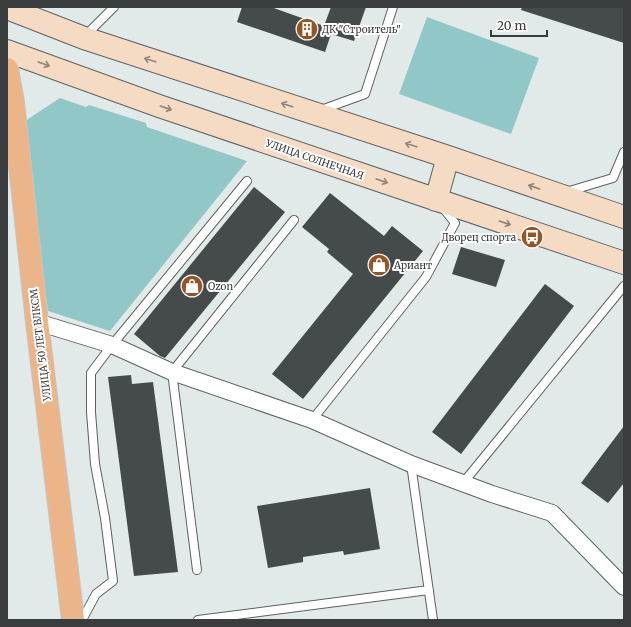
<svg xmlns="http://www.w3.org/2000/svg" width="631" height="627" viewBox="0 0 631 627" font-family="Merriweather,serif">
  <rect width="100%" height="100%" fill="#e2eae9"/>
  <path fill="#91c7c7" d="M427,17l112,41 -28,76 -112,-40z
    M60,98l26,9 3,-2 57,18 1,4 100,34 -137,170 -62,-20 -26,-188z"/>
  <path fill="#444b4a" d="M242,7h29l53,19 7,-19h35l-12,34 -23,-7 -6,18 -88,-30z
    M522,7h102v36l-103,-33z
    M254,187l31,25 -120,146 -5,-2 -26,-22z
    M330,193l54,43 8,-10 31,25 -120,148 -31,-25 81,-100 -26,-22 2,-3 -27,-22z
    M461,247l44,13 -9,27 -44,-13z
    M545,284l29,22 -113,148 -29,-22z
    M131,375l1,9 21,-2 25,190 -44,4 -26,-199z
    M624,426v57l-16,20 -27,-20z
    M370,488l10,61 -36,6 -1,-4 -40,6v5l-35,6 -11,-62z"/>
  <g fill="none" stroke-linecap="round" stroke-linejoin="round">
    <g stroke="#5c6262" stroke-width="10">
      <path id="lane" d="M84,37l30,-30
        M321,110l44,-16 28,-87
        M566,192l47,-14 11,-26
        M312,420l114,-143 29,-54 -12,-15
        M411,464l22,156
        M463,483l161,-197
        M197,570l-25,-198 122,-152
        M82,620l14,-26 17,-13 -8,-63 -10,-54 -4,-52v-39l21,-28 135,-164
        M198,620l231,-30"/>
    </g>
    <g stroke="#5c6262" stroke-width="18">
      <path id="street" d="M37,322l75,23 60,27 140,48 99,44 81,30 60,19 72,74"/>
    </g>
    <g stroke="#5c6262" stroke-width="24">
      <path id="secondary" d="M7,8l77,30 364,119 176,60
        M7,51l152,55 465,157
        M436,200l12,-43"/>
    </g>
    <g stroke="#c4c5c5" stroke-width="24">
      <path id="primary" d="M7,69l6,33 24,220 36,298"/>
    </g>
    <use href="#lane" stroke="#fff" stroke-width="8"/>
    <use href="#street" stroke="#fff" stroke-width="16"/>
    <use href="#secondary" stroke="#f5dac4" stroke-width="22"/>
    <use href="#primary" stroke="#ecb489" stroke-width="22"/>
  </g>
  <defs><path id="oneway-shaft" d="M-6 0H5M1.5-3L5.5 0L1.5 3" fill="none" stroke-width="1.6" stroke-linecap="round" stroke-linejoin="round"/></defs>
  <g stroke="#8e847a">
    <use href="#oneway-shaft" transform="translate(150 60) rotate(-162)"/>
    <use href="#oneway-shaft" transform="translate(44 64) rotate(20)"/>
    <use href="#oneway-shaft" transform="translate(287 105) rotate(-162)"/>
    <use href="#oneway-shaft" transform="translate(166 108) rotate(19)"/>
    <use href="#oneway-shaft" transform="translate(411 145) rotate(-162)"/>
    <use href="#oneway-shaft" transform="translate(382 181) rotate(19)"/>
    <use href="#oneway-shaft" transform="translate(534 187) rotate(-161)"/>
    <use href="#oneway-shaft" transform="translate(505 223) rotate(19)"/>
  </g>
  <defs>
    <g id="building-disc" transform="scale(1.15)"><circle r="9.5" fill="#965422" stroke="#fff"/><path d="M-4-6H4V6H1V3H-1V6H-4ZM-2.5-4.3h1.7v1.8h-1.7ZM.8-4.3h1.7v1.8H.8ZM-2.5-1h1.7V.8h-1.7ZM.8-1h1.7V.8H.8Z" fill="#fff"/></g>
    <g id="bus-disc" transform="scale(1.15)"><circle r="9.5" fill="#965422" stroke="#fff"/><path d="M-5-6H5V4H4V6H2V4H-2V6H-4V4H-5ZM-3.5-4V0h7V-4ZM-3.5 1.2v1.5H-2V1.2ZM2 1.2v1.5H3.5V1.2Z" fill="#fff"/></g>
    <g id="shop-disc" transform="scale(1.15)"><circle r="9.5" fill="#965422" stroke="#fff"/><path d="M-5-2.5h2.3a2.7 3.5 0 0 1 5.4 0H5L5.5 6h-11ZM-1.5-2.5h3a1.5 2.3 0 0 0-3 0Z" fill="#fff"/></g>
  </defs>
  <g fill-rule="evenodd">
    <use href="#building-disc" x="307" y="29"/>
    <use href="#bus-disc" x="532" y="237"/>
    <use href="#shop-disc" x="379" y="265"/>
    <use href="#shop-disc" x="192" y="286"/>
  </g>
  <g text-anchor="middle" stroke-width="4" stroke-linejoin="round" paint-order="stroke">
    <g font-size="10" fill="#3a3d3d" stroke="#fff" text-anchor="start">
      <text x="322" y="33">ДК "Строитель"</text>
      <text x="516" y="241" text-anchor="end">Дворец спорта</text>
      <text x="394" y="269">Ариант</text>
      <text x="208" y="290">Ozon</text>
    </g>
    <g font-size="10" fill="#3a3d3d" stroke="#fff">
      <text transform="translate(315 159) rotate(19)" y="4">УЛИЦА СОЛНЕЧНАЯ</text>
      <text transform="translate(40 345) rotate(-97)" y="4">УЛИЦА 50 ЛЕТ ВЛКСМ</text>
    </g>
  </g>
  <rect width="631" height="627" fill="none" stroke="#3a3d3d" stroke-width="16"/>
  <path d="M491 30v6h56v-6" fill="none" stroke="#3a3d3d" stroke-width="2"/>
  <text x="497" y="30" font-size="12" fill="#3a3d3d" stroke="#ffffff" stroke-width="3" paint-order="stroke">20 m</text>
</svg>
